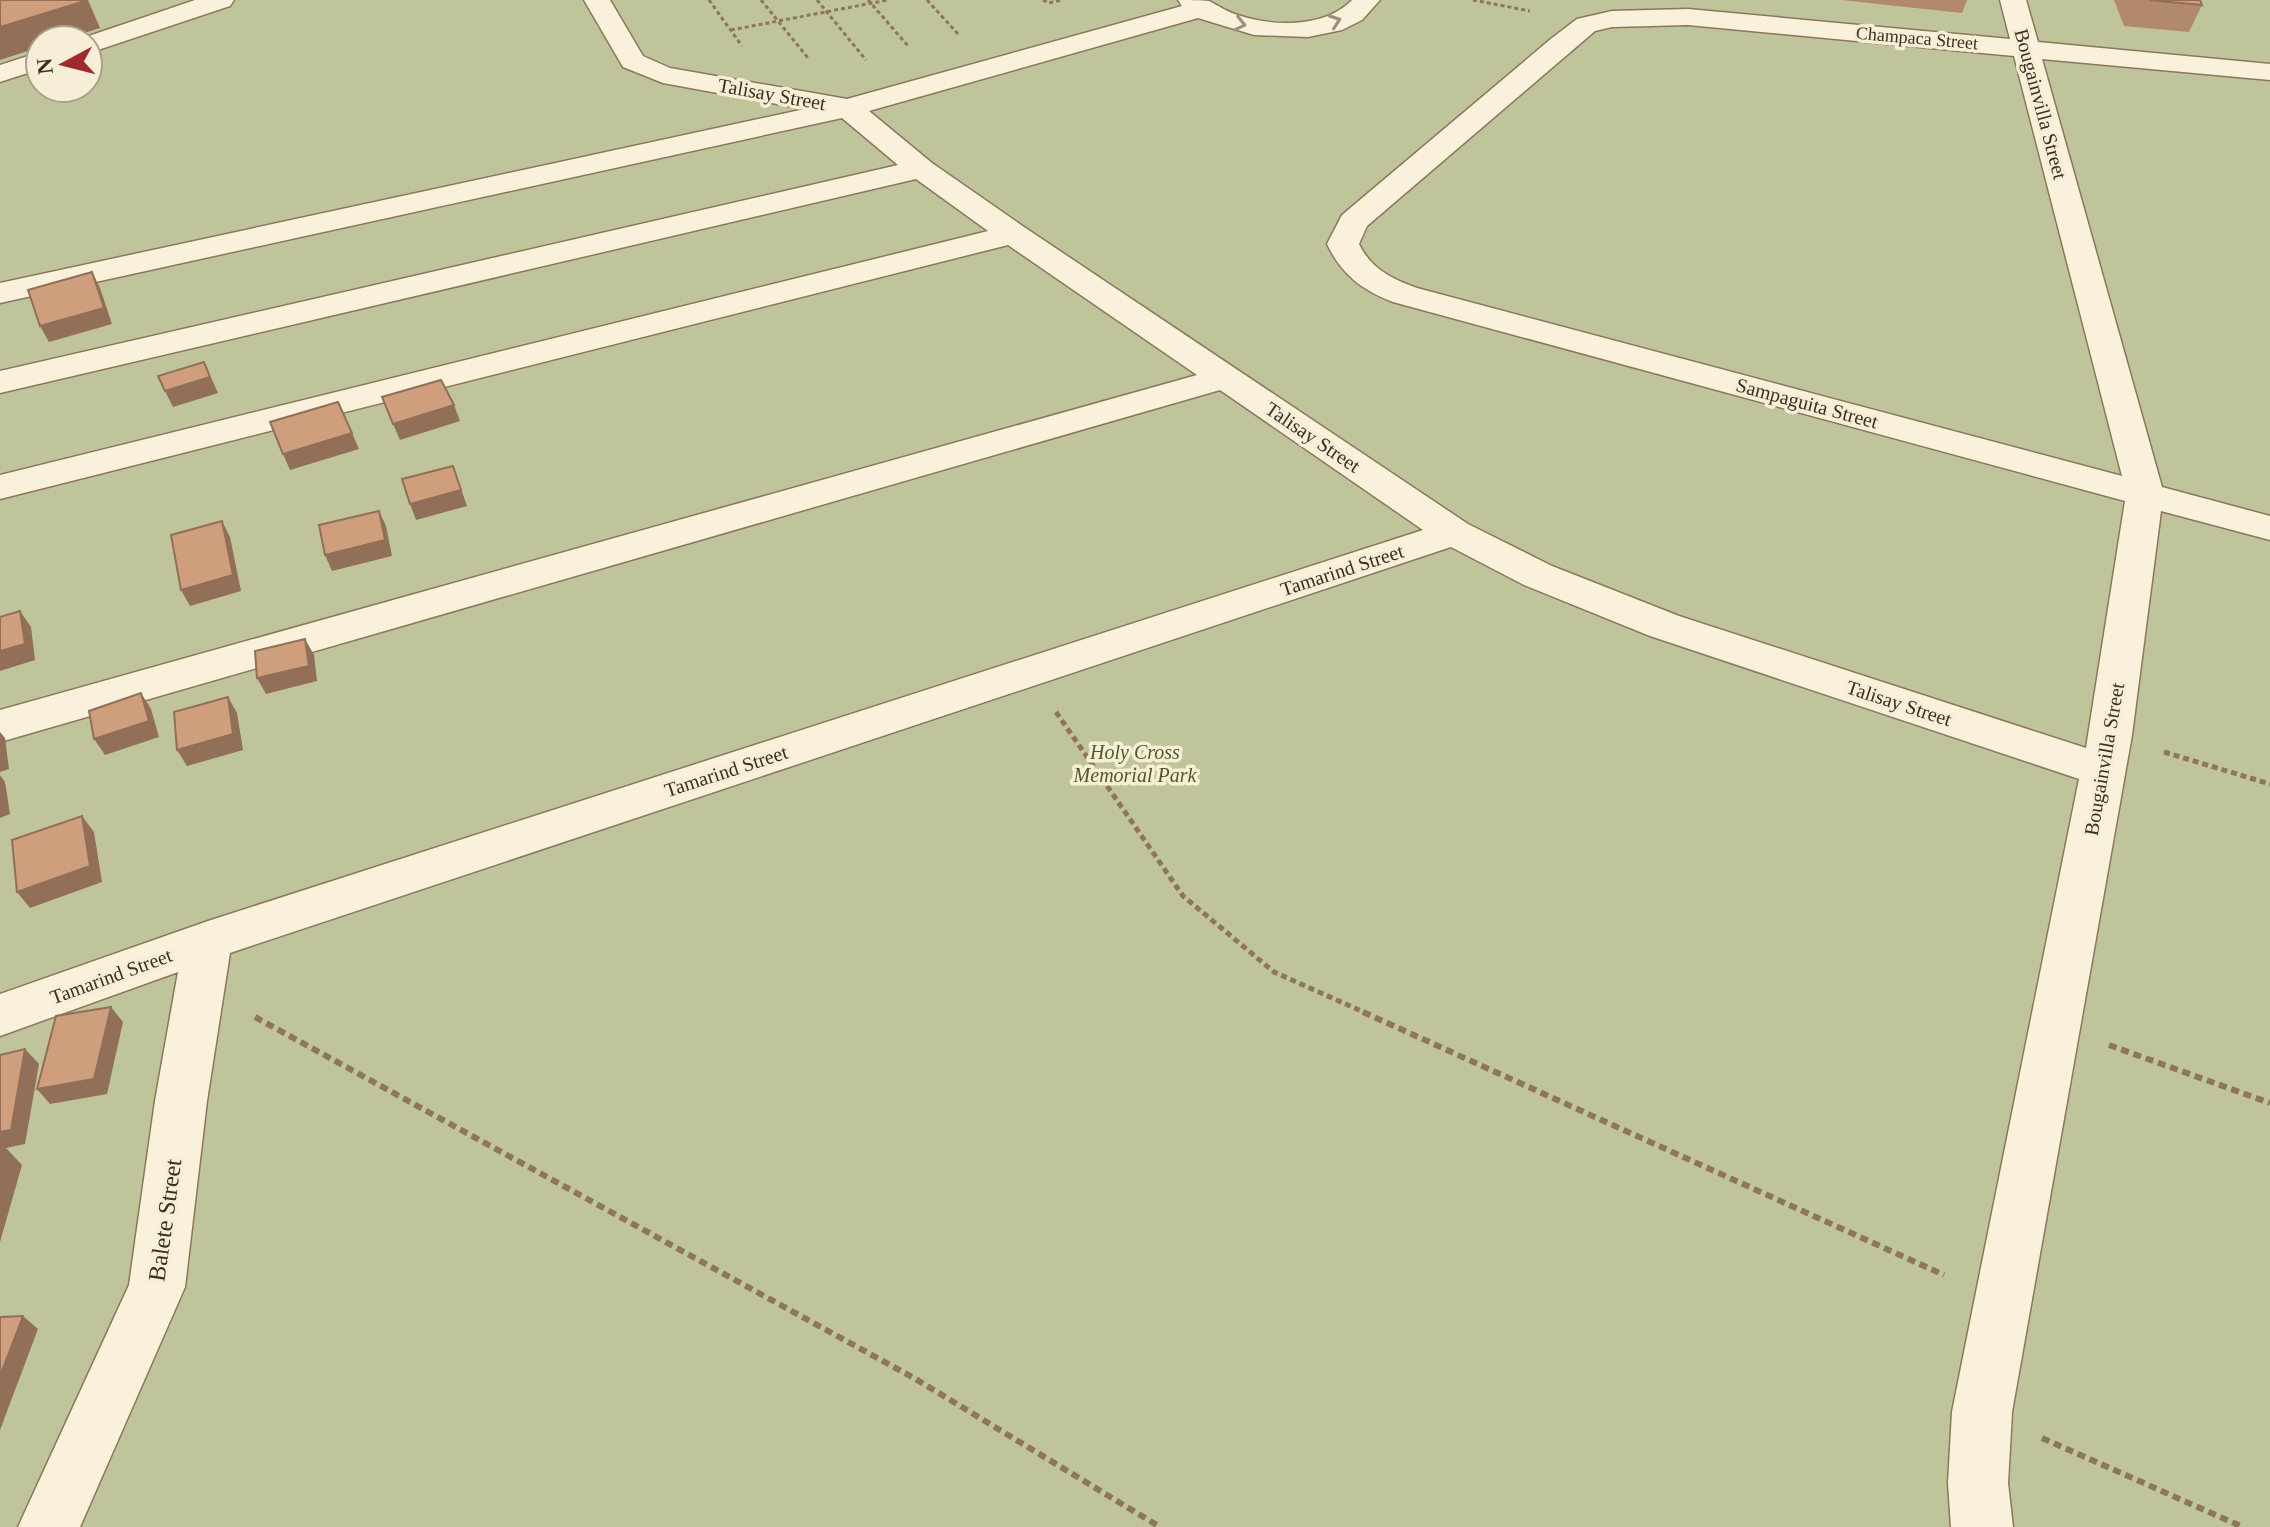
<svg xmlns="http://www.w3.org/2000/svg" width="2270" height="1527" viewBox="0 0 2270 1527" font-family="'Times New Roman',serif">
  <rect width="100%" height="100%" fill="#f0e4c8"/>
  <path fill="#bfc49a" fill-rule="evenodd" d="M53,0h2217v1527h-2270v-1510zM40,40h48v48h-48z"/>
  <g fill="none" stroke-linecap="round" stroke-linejoin="round">
    <g stroke="#8d765c" stroke-width="3">
      <path id="minor" d="M195,0h39l-4,6 -132,44 -10,2v-12h-11z
        M584,0h26l33,56 27,12 177,31 335,-93 -4,-6c9,0 23,0 31,1 10,5 18,11 29,14 35,12 87,13 114,-15h28l-18,20 -20,10 -34,7 -54,-2 -56,-17 -329,93 63,52 92,64 444,297 84,42 127,50 407,132 39,-247 -732,-199c-31,-12 -51,-27 -66,-58l15,-29 210,-177 25,-19 35,-8 76,-2 322,30 -10,-39h26l12,42 232,22v16l-228,-21 120,428 108,29v24l-109,-29 -29,224 -120,677 -4,71 5,44h-62l-3,-44 4,-71 127,-633 -429,-143 -126,-51 -73,-38 -1221,406 -23,148 -22,186 -105,240h-62l111,-242 26,-184 23,-129 -178,64v-42l208,-73 1215,-391 -203,-140 -1220,352v-32l1197,-335 -189,-130 -1008,254v-24l988,-244 -72,-52 -916,214v-22l898,-206 -56,-47 -842,185v-20l805,-174 -142,-26 -40,-16zM1688,25l326,31 108,420 -705,-188c-25,-9 -46,-19 -58,-44l8,-18 228,-195 17,-4z
        M40,52v17l-40,13v-17z"/>
    </g>
    <path stroke="#8d765c" stroke-width="3" stroke-dasharray="4 3" stroke-linecap="butt" d="M709,0l33,46
      M761,0l47,58
      M817,0l49,60
      M868,0l41,47
      M927,0l32,35
      M1043,0l6,3 13,-3
      M1473,0l57,11
      M731,30l157,-30"/>
    <path stroke="#8d765c" stroke-width="5" stroke-dasharray="6 4" stroke-linecap="butt" d="M1056,712l127,184 91,76 94,42
      M2164,752l106,32"/>
    <path stroke="#8d765c" stroke-width="6" stroke-dasharray="8 5" stroke-linecap="butt" d="M1363,1012l581,263
      M255,1017l659,361 246,149
      M2109,1045l161,58
      M2042,1438l201,89"/>
    <use href="#minor" fill="#faf1dc" fill-rule="evenodd"/>
  </g>
  <path fill="#b2896c" d="M1841,0h126l-5,13z
    M2114,0h86l2,5 -13,27 -65,-6z"/>
  <path fill="#916f58" d="M88,0l12,28 -38,12h-22v7l-40,13v-33z
    M92,272l8,16 12,36 -63,18 -9,-16z
    M204,362l14,31 -45,14 -8,-16z
    M454,405l6,16 -60,19 -7,-16z
    M352,433l7,16 -69,21 -7,-16z
    M453,466l14,40 -51,14 -6,-16z
    M379,511l7,15 6,30 -60,15 -7,-16z
    M222,521l8,16 11,54 -51,15 -9,-16z
    M20,611l11,16 4,33 -35,11v-20z
    M305,639l9,16 3,26 -51,13 -9,-16z
    M141,693l10,16 8,28 -54,18 -11,-16z
    M228,697l9,16 6,37 -56,16 -10,-16z
    M0,732l5,6 4,31 -9,3z
    M0,775l5,7 5,32 -10,4z
    M82,816l12,16 8,50 -72,26 -13,-16z
    M111,1007l12,15 -16,72 -57,10 -13,-15z
    M25,1049l14,15 -14,80 -19,4 16,17 -22,77v-110z
    M23,1316l15,13 -38,101v-54z"/>
  <path fill="#cf9f7d" stroke="#916f58" stroke-width="2" d="M0,0h88l-88,27z
    M2149,0h51l2,5z
    M92,272l12,36 -64,18 -12,-36z
    M204,362l6,15 -45,14 -7,-15z
    M441,380l13,25 -61,19 -11,-27z
    M338,402l14,31 -69,21 -13,-32z
    M453,466l8,24 -51,14 -8,-25z
    M379,511l6,29 -60,15 -6,-30z
    M222,521l11,54 -52,15 -10,-55z
    M20,611l5,33 -25,7v-34z
    M305,639l4,27 -52,12 -2,-27z
    M141,693l8,28 -55,18 -5,-28z
    M228,697l5,37 -56,16 -3,-38z
    M82,816l8,50 -73,26 -5,-52z
    M111,1007l-17,72 -57,10 19,-73z
    M25,1049l-14,81 -11,2v-77z
    M23,1316l-23,60v-59z"/>
  <defs><path id="oneway-chevron" d="M-2-3.5L2.5 0L-2 3.5" fill="none" stroke-width="1.6" stroke-linecap="round" stroke-linejoin="round" transform="scale(2)"/></defs>
  <g stroke="#9c907e">
    <use href="#oneway-chevron" transform="translate(1335 21) rotate(-19)"/>
    <use href="#oneway-chevron" transform="translate(1240 24) rotate(13)"/>
  </g>
  <g text-anchor="middle" stroke-width="7" stroke-linejoin="round" paint-order="stroke">
    <g font-size="18" fill="#3d2e20" stroke="#f7eed8">
      <text transform="translate(1917 38) rotate(5)" y="6">Champaca Street</text>
    </g>
    <g font-size="20" fill="#3d2e20" stroke="#f7eed8">
      <text transform="translate(772 94) rotate(10)" y="7">Talisay Street</text>
      <text transform="translate(2041 104) rotate(75)" y="7">Bougainvilla Street</text>
      <text transform="translate(1807 403) rotate(15)" y="7">Sampaguita Street</text>
      <text transform="translate(1313 437) rotate(34)" y="7">Talisay Street</text>
      <text transform="translate(1342 570) rotate(-18)" y="7">Tamarind Street</text>
      <text transform="translate(1899 703) rotate(18)" y="7">Talisay Street</text>
      <text transform="translate(2104 759) rotate(-80)" y="7">Bougainvilla Street</text>
      <text transform="translate(726 771) rotate(-18)" y="7">Tamarind Street</text>
      <text transform="translate(111 976) rotate(-20)" y="7">Tamarind Street</text>
    </g>
    <g font-size="20" font-style="italic" fill="#4d5a26" stroke="#f7eed8">
      <text x="1135" y="759">Holy Cross<tspan x="1135" dy="23">Memorial Park</tspan></text>
    </g>
    <g font-size="24" fill="#3d2e20" stroke="#f7eed8">
      <text transform="translate(165 1220) rotate(-82)" y="8">Balete Street</text>
    </g>
  </g>
  <g transform="translate(64 64) rotate(263)"><circle r="38" fill="#f7eed8" stroke="#ada18e" stroke-width="2"/>
  <path d="M0-6L14 30L0 20L-14 30Z" fill="#9e2a2b"/>
  <text y="-12" font-size="22" font-weight="bold" text-anchor="middle" fill="#3d2e20">N</text>
  </g>
</svg>
